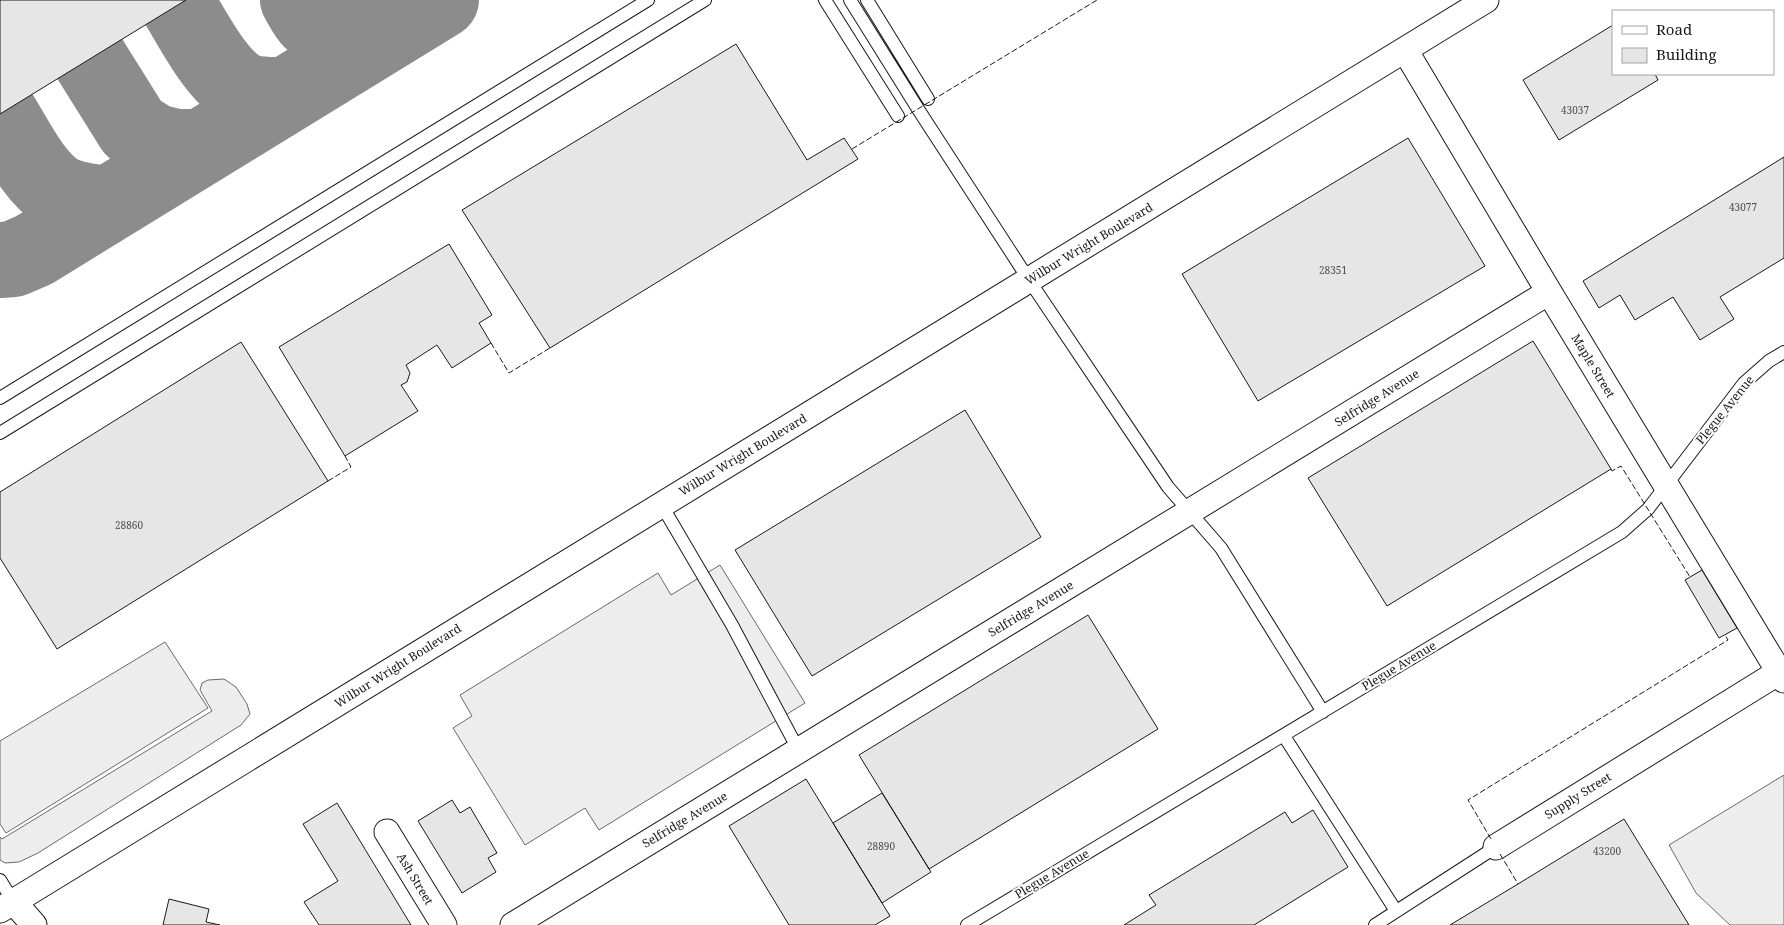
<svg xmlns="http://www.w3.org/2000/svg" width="1784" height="925" viewBox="0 0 1784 925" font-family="'Noto Serif',serif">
  <rect width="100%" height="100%" fill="#fff"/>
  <path fill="#ededed" stroke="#6a6a6a" d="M720,565l85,138 -206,127 -14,-22 -60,37 -72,-117 19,-12 -12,-21 198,-122 13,22z
    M165,642l43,66 -202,125 -6,-9v-83z
    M224,679l12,8 11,17 3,10 -9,11 -203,128 -19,9 -14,1 -5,-3v-23l2,2 210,-128 -12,-21 2,-7 6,-3z
    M1784,775v150h-54l-34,-32 -27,-48z"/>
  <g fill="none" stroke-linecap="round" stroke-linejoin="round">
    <path stroke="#8c8c8c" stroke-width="76" d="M53,0l80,128 22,14 21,5h25
      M175,0c17,27 39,73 66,89 13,7 31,6 45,6
      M298,0c4,6 8,15 13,20 20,19 44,19 70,17
      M0,114c16,25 33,62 58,78 14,8 34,10 50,12
      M0,260l13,-1 21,-9 407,-250"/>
  </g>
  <path fill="#e6e6e6" stroke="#1a1a1a" d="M0,0h186l-186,114z
    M1613,25v49h42l3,6 -99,60 -36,-60z
    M736,44l71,116 37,-22 14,21 -308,189 -88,-138z
    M1408,138l77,128 -227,135 -76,-127z
    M1784,157v101l-64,39 14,22 -34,21 -27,-43 -38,23 -15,-25 -21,13 -16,-27z
    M449,244l43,71 -13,8 12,20 -39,25 -15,-23 -31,20 4,8 -3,9 -6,3 17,26 -73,45 -66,-109z
    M1533,341l78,128 -224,137 -79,-128z
    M241,342l87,139 -271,168 -57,-91v-66z
    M965,410l76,127 -229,139 -77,-126z
    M1702,570l35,58 -18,10 -34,-58z
    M1088,615l70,114 -229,140 -70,-114z
    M806,779l84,137 -15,9h-86l-60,-99z
    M882,793l49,79 -49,31 -49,-80z
    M452,800l8,13 10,-6 27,46 -9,5 8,14 -34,21 -44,-72z
    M337,803l74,122h-92l-15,-23 34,-21 -35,-57z
    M1313,810l35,57 -94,58h-130l32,-20 -7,-10 136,-83 7,11z
    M1624,819l65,106h-239l68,-41z
    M169,899l40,10 -3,13 14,3h-57z"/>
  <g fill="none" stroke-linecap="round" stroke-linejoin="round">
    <g stroke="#1a1a1a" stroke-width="14">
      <path id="lane" d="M825,0l73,116
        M850,0l68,109 111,171 139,207 53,61 102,164
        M867,0l61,99
        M0,398l648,-398
        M0,433l705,-433
        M661,504l71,121 67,126
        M1284,736l112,175
        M0,880l13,21
        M967,925l655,-393 26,-23 96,-126 25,-22 15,-9
        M1375,925l121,-78"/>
    </g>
    <g stroke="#1a1a1a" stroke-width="27">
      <path id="street" d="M1405,50l144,242 235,388
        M387,832l57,93
        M1496,847l288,-178
        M13,901l21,24
        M0,910l1486,-910
        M513,925l1036,-633"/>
    </g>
    <use href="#lane" stroke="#fff" stroke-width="12"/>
    <use href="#street" stroke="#fff" stroke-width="25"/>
    <path stroke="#1a1a1a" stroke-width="1" stroke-dasharray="6 2.5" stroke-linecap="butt" d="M852,149l245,-149
      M491,343l18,30 41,-25
      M1611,469l1,2 9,-5 69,111
      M328,481l23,-14 -6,-11
      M1491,839l-23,-39 260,-160 -3,-5
      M1500,854l18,30"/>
  </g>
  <g text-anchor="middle" stroke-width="4" stroke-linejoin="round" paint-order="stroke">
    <g font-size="10" fill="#4d4d4d">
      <text x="1575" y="114">43037</text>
      <text x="1743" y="211">43077</text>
      <text x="1333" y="274">28351</text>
      <text x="129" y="529">28860</text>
      <text x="881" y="850">28890</text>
      <text x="1607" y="855">43200</text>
    </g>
    <g font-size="12" fill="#1a1a1a" stroke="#fff">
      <text transform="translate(1089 244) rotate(-31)" y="4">Wilbur Wright Boulevard</text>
      <text transform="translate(1593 366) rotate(59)" y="4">Maple Street</text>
      <text transform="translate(1377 398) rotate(-32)" y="4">Selfridge Avenue</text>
      <text transform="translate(1725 410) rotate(-51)" y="4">Plegue Avenue</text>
      <text transform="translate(743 455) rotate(-31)" y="4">Wilbur Wright Boulevard</text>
      <text transform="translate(1031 609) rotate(-31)" y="4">Selfridge Avenue</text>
      <text transform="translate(398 666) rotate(-32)" y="4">Wilbur Wright Boulevard</text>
      <text transform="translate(1399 666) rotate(-31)" y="4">Plegue Avenue</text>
      <text transform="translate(1578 796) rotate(-32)" y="4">Supply Street</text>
      <text transform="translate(685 820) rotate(-31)" y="4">Selfridge Avenue</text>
      <text transform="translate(1052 874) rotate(-31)" y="4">Plegue Avenue</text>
      <text transform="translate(415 879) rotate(59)" y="4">Ash Street</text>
    </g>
  </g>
  <rect x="1612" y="10" width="162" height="65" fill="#ffffff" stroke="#a3a3a3"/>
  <rect x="1622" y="26" width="25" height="8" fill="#ffffff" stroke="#a3a3a3"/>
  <text x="1656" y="35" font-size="15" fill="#1a1a1a">Road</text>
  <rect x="1622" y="48" width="25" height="15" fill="#e6e6e6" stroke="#a3a3a3"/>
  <text x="1656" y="60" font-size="15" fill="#1a1a1a">Building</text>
</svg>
